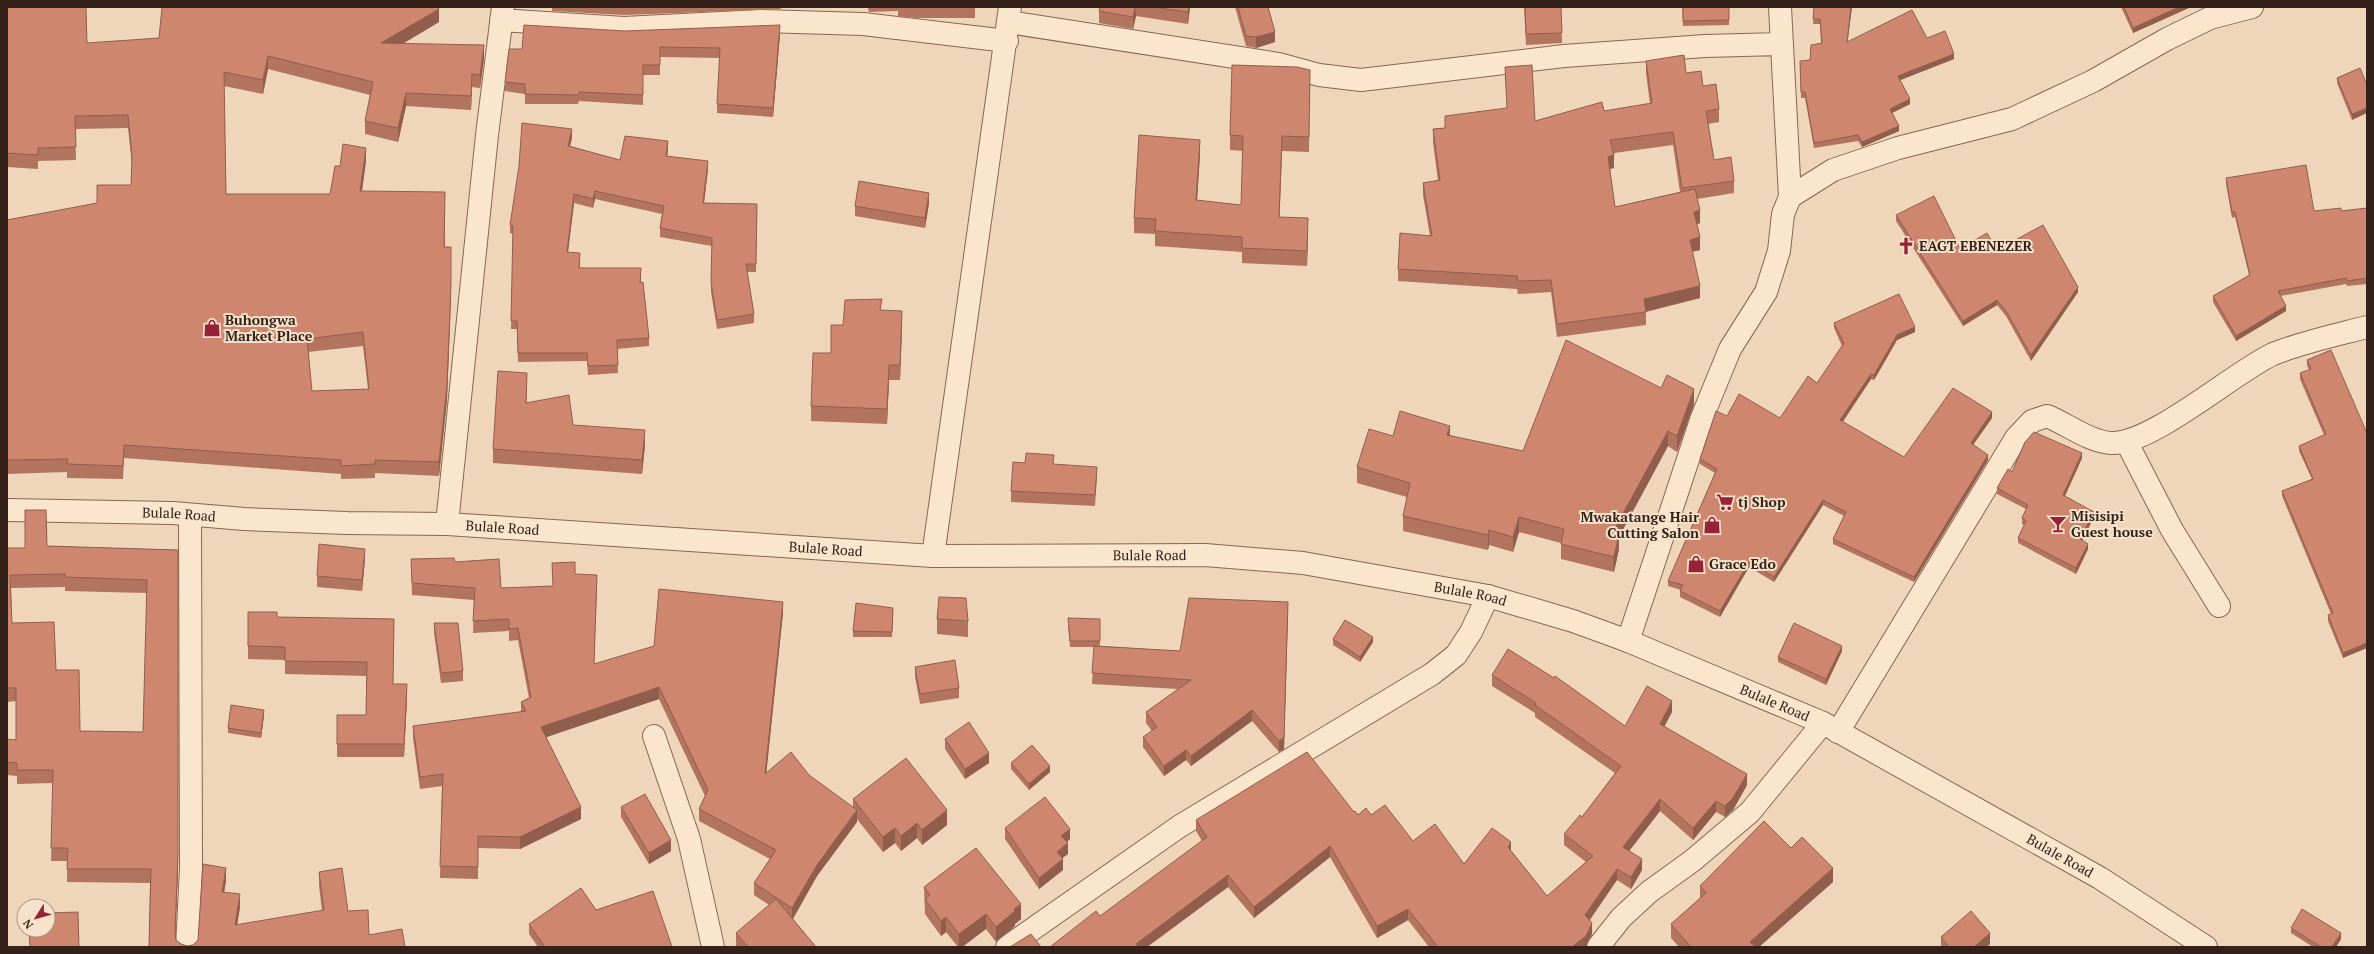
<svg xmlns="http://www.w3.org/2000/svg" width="2374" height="954" viewBox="0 0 2374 954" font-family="'PT Serif',serif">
  <rect width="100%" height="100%" fill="#efd6ba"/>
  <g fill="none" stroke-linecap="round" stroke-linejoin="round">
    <g stroke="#866654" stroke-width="24">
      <path id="minor" d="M1780,7l10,190
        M501,20l123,8 136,-7 103,3 144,17
        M1008,22l271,42 40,11 42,5 203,-24 141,-10 75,-2
        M2126,441l46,89 47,76
        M447,524l40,-389 16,-128
        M933,556l77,-549
        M1628,641l73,-221 29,-71 36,-57 13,-41 4,-37 7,-17 43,-27 65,-22 114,-29 81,-38 74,-42 43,-21 42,-11
        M1838,732l178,-294 16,-17 15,-5c20,8 43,26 64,27 40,2 122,-70 162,-89 30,-12 63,-19 94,-27
        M654,736l35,103 24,108
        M187,947l4,-79 -1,-353
        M1007,947l173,-121 252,-152 24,-19 15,-23 17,-36
        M1598,947l23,-29 28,-26 43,-31 58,-49 73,-89"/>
    </g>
    <g stroke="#866654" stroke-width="24">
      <g id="tertiary">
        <path id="s1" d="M7,510l166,3 71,6 103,4 100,1 486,32 272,-1 98,8 185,33 85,25 55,20 195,82 277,155 106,69"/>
      </g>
    </g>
    <use href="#minor" stroke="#fae5cd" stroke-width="22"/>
    <use href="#tertiary" stroke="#fae5cd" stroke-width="22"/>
  </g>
  <path fill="#b2735f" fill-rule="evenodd" d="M7,7l80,36 352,-21 -36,21 81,15 -4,30 -8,-1 -1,23 -65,-4 -8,36 -33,-8v-13l5,-26 -102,-26 -5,25 -39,-8 2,108h104l10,-28 26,-5 -4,30 83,15v41l6,52 -4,100 -8,77 -64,-3v5l-34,1v-5l-217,-16 -1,21 -56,-1v-6l-60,2v-254l90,-17 34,-18 1,-19 -4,-38 -53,1 1,31 -38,1v8l-31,-2zM363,346l5,43 -56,2 -4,-39z
    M552,7h229v2l-157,6 -72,-4z
    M814,7h161v11h-59l-18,-2v-5l-29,1 -1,-4z
    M1100,7h90l-2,17 -52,-8 -3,13 -34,-6v-12z
    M1235,7h33l7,35 -19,6 -10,-2z
    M1524,7h37l1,36 -36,2z
    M1682,7h47v18l-46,1z
    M1814,7h38l-5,34 80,-3 27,21 -54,21 10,24 -18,9 7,18 -37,16 -4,-6 -44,7 -9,-50h-4l-1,-32 10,-6 11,-17 -1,-19h-7z
    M2121,7h70l-58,26z
    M625,31l155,3 -7,83 -56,-4v-9l3,-46 -60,-1v18h-17v30l-64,-4 -1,3h-53v-10l-20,-3v-9l17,-33z
    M1646,61l40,12 17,13 16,23v13l-11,2 6,36 20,21v12l-37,6 3,24 -3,1 3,26 -8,2 8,46 -54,14v13l-89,12 -6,-45 -33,2 -1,-5 -119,-8v-12l32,-33 -7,-41v-12l15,-2 -5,-39v-13l12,-1 62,-20 -2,-41 30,54 69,-10 46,-7 -4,-31zM1673,145l7,47 -65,15 -5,-38 4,-1v-15z
    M2360,68l-8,52 -15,-37v-5z
    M1310,70l-1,82 -27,-1 -3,66 29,16 -1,33 -65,-3v-11l-87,-6v-12l-21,-1v-15l66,-63 -3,45 44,5 2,-54 -13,-1v-15z
    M572,138l-2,8 50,14 48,-10 -1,6 41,13 -4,34 53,1 -1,68h-9l7,42v9l-37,6 -6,-37 1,-46 -52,-9v-9l2,-14 -67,-15 -2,9 -19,-5 -6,49 12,9v7l61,8v7l8,55v8l-32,3 1,24 -30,2 -1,-14 -69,1 -1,-33h-6l2,-95 -3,-1v-8z
    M2226,178l88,33h27l26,-3v76l-20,2 -1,-2 -66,12 6,15 -50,30 -23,-39v-6l36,-21 -14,-58 -3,1 -6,-34z
    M929,203l-4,25 -70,-12v-10z
    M1896,215l64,34 37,1 81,42 -47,69 -25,-45 -9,-11 -34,21 -67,-105z
    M882,310l20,17 -2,53h-11l-2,44 -76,-3v-15l20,-53 12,-28z
    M1834,323l81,9 -18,8 -23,40 -3,-1 -29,43 62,35 88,-39 -19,26 15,16 -74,122 -81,-38v-5l11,-23 -21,-11 -49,77 -25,-15 -29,50 -40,-20v-6l1,-1 -13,-4v-5l47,-108 -15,-9v-5l27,-43 53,2 37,-35 25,-37 -8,-18z
    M2307,360l60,73 -24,225 -15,-37v-6l3,-1 -49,-118v-5l30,-12 -13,-28v-5l25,-11 -24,-56v-6l9,-3 -2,-5z
    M527,387l-1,15 47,23 72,20 -3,29 -149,-11v-14z
    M1694,404l-17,48 -9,-6 -49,91v12l-5,23 -53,-13v-16l-42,-11 -6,20 -24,-7 -1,5 -85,-19v-15l4,-19 -50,-14v-16l93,-31 73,15z
    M2082,458l-17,38 29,21 -12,23 6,9 -12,25 -58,-31v-5l6,-13 -2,-1v-6l4,-9 -29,-15v-6l15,-16z
    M1054,464l43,13 -2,29 -84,-4v-11z
    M47,546l131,4v318l-3,67 1,5 5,4 6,2 6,-1 5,-5 28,-59 -2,11 16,15 -3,18 85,-14 -3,-26v-13l29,39 21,24 36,12h-256l1,-64 -83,-1v-21h-16l2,-78 -36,1v-8l-10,-1v-36l9,1v-39l-9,1v-154h18zM65,587v4l82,2 -4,139 -63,-1 -24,-61 -44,-47 -1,-35z
    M365,559l-3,32 -45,-4v-11z
    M411,559l44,3 46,26 52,-2 -1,-23 23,11 22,13 -3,77 189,-51 -17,160 43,2 44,33v-9l94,26 -25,20 -5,-7 -16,13 -6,-8 -12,9 -26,-33v3l-40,54 -24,43 23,28h-80v-14l33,-28 -15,-10v-12l16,-24 -71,-38v-12l6,-13 -46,-97 -113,38 35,82 -61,30 -42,-1v31l-38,-1 2,-92 -22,3 -7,-51v-12l108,-14v-10l8,-4 -11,-58 -9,1v-10l-36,2 1,-33 -62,-5z
    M248,612l29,5 117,2 -1,65 14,14 -3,59h-67v-42h29v-39l-81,-2v-14l-37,-1z
    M1288,612l-4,137 -5,3 -27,-31 -61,45 -5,-6 -22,16 -21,-29v-10l9,-6 -6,-8v-11l32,-23 -86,-5 2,-37h-24l-2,-23 32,-5v27l80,5z
    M893,613l-1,24h-39v-6z
    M937,619l31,2v16l-31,-3z
    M434,623l29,48v10l-22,2 -7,-50z
    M1333,639l40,3 -13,20 -27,-17z
    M1842,651l-16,34 -48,-23v-5z
    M915,667l44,21v10l-39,6 -5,-27z
    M1492,675l133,51 47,-14 -8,14 83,59 -14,25 -8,7 -9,-5 -23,28 -33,-29 -31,40 13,19 -11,19 -14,-9 -27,40 2,14 -6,13h-157l-21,-27 -31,18 -47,-81 -76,61 -26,-31 -81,60h-97l50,-31 102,-75 -6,-10v-11l158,-8 4,3h13l42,26 51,23 47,-13 36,45 39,-34 -22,-17v-11l18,-17 33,-44 -80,-56v-4l-43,-27z
    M264,715l-3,23 -33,-5v-5z
    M945,739l44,24 -24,16 -20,-30z
    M1011,763l39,9 -21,18 -18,-21z
    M621,807l50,44 -22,13 -28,-47z
    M1005,828l65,11 -3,3 1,12 -6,4 1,12 -24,19 -34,-50z
    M1791,848l42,34 -74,65h-80l-8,-9v-14l29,-26v-12z
    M924,887l97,32 -6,5v2l-19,16 -10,-13 -24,18h-4l-12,-15 -5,4 -16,-22z
    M596,910l76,37h-134l-9,-13v-10z
    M2291,928l50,11 -5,8h-23l-22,-14z
    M1941,937l49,7 -4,3h-45z"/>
  <path fill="#915e4d" d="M1135,7l1,9 -3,13v-12z
    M1189,7h1l-2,17v-12z
    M1851,7h1l-5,40v-5z
    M2179,7h12l-58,26v-5z
    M439,9v13l-58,35v-14z
    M780,25v9l-7,83v-9z
    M1275,32v10l-19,6v-11z
    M484,45v13l-4,30v-13z
    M1954,54v5l-56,22v-5z
    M268,56v13l-5,25v-14z
    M472,74v13l-1,23v-14z
    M406,93v13l-8,36v-14z
    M1910,99v5l-20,10v-5z
    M2367,108v5l-15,7v-6z
    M1899,126v5l-37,16v-5z
    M572,129v9l-4,16v-8z
    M1282,136v15l-3,81v-15z
    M1200,140v15l-4,60v-15z
    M668,141v9l-2,14v-8z
    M366,148v13l-6,43v-13z
    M1614,155v13l-6,1v-12z
    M708,161v8l-5,42v-8z
    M595,191v8l-2,9v-9z
    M929,193v10l-4,25v-10z
    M574,194v9l-7,57v-8z
    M1700,210v13l-6,2v-13z
    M1308,218v15l-1,33v-15z
    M1700,237v13l-10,2v-12z
    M451,285l-4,114 -8,77v-14z
    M1700,286v12l-56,14v-13z
    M2078,287v5l-47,69v-6z
    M1997,300v5l-34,21v-5z
    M2286,306v5l-50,30v-5z
    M902,311v16l-2,53v-15z
    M1915,327v5l-18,8 -23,40v-5l23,-40z
    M889,365v15l-2,44v-15z
    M527,373v14l-1,30v-14z
    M1871,374v5l-31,47v-6z
    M1694,389v15l-17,48v-16z
    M1992,412v6l-21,30v-5z
    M1450,426v15l-3,-6z
    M645,430v15l-3,29v-14z
    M1668,431v15l-49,91v12l-5,23 -1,-40z
    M2082,453v5l-19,42v-5z
    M1988,455v5l-74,122v-5z
    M1823,500v5l-49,77v-5z
    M2094,512v5l-14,28v-6z
    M1519,517v15l-6,20v-15z
    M1489,530v15l-1,5v-15z
    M2088,544v5l-12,25v-6z
    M365,549v10l-3,32v-11z
    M1749,562v5l-29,50v-6z
    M783,602v11l-18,173v-12z
    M1288,602l-4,147 -5,3v-11z
    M1373,637v5l-13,20v-5z
    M2367,643v5l-24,10v-5z
    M1842,646v5l-16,34v-6z
    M407,684v14l-3,59v-13z
    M659,687v12l-118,40v-12z
    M1672,701v11l-12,23v-11z
    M264,710v5l-3,23v-5z
    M1252,710v11l-61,45v-10z
    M1186,750v10l-22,16v-10z
    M989,753v10l-24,16v-10z
    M1050,766v6l-21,18v-6z
    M1747,774v11l-14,25 -8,7v-11z
    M1660,799v12l-37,48v-12z
    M1716,801v11l-23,28v-12z
    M581,807v12l-61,30v-12z
    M857,810v12l-40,54 -25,44v-12l25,-43z
    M947,810v15l-25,20v-15z
    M917,823v15l-16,13v-15z
    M895,828v15l-12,9v-15z
    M1070,829v10l-9,7v-10z
    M671,840v11l-22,13v-11z
    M1511,842v12l-3,-7z
    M1068,843v11l-11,8v-10z
    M1330,846v11l-76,61v-11z
    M178,854v14l-3,78v-13z
    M1063,859v11l-24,19v-11z
    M1642,859v11l-11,19v-12z
    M226,868v13l-4,24v-13z
    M1833,868v14l-74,65h-9v-5z
    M1617,869v11l-32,46v-11z
    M1228,875v12l-81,60h-11v-3z
    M240,894v13l-5,31v-13z
    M1021,904v15l-6,5v2l-19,16v-15l18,-18z
    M1408,909v11l-31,18v-12z
    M986,914v15l-24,18h-3v-13z
    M946,917v15l-5,4v-15z
    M1592,923v11l-6,13h-14z
    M1990,933v11l-4,3h-12z
    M2341,933v6l-5,8h-4z"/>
  <path fill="#cf866e" stroke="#915e4d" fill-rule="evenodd" d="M7,7h79l1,36 72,-5 3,-31h276l1,2 -58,34 103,2 -4,30 -8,-1 -1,22 -65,-3 -8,35 -33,-7 8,-39 -105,-26 -5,24 -39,-8 2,122h104l5,-28h5l3,-22 23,4 -6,43 85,1 -1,55h7v38l-4,100 -8,77 -64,-2v4l-34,2v-6l-217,-15 -1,21 -56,-2 1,-5 -61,1v-240l90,-17v-18h34l1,-28 -4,-42 -53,1 1,31 -38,1v7l-31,-2zM363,332l6,57 -57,2 -5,-52z
    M1100,7h35l-2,10 -34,-6z
    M1152,7h37l-1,5z
    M1238,7h30l7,25 -19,5 -10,-1z
    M1525,7h36l1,26 -36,1z
    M1683,7h46v13l-46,1z
    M1814,7h37l-4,35 65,-32 15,28 18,-7 9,23 -56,22 12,23 -20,10 9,17 -37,16 -4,-7 -44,8 -9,-51h-4l-1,-31 10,-1 1,-15 11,-2 -2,-24h-7z
    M2124,7h55l-46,21z
    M524,25l101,6 155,-6 -7,83 -56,-4 3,-56 -60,-1v18h-17v30l-64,-3 -1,3 -53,-1v-10l-20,-2 4,-33h13z
    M1684,55l2,18 15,-2 2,15 13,-2 3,25 -13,2 8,49 17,-3 3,24 -52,7 -9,-56 -63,8 4,15 -6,2 7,50 80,-18 5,21 -6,2 6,25 -10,3 10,46 -56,13 2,13 -89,12 -6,-44 -33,1 -1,-5 -119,-7 2,-36 32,3 -9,-53 17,-3 -7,-51 12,-1v-12l62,-8 -2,-41 27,-2 3,56 67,-19 2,9 48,-8 -6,-42z
    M1232,65l65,2 13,3 -1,67 -27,-1 -3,81 29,1 -1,33 -65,-3v-11l-87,-6 1,-12 -22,-1 5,-83 61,5 -4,60 45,5 2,-69 -13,-1z
    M2360,68l7,17v23l-15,6 -15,-36z
    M522,123l50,6 -4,17 52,14 5,-24 43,5 -2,15 42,5 -5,42 54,1 -1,60h-10l8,50 -37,6 -6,-37 1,-45 -52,-10 4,-22 -69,-15 -2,8 -19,-5 -7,58 13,1 -1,15h62l-1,15 3,-1 6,56 -32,2 1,25 -30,1 -1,-13h-69l-1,-32h-6l2,-95 -3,-1 9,-59z
    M2306,165l8,46 27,-3v3l26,-3v70l-20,3 -1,-3 -68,13 8,15 -50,30 -23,-40 37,-21 -15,-63h-3l-6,-34z
    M859,181l70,12 -4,25 -70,-12z
    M1934,196l26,53 27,-16 10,17 46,-25 35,62 -47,68 -25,-44 -9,-11 -34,21 -67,-106z
    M1899,294l16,33 -18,8 -23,40 -3,-1 -31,46 64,37 49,-69 39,24 -21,31 17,12 -74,122 -81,-38 13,-27 -23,-12 -49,77 -25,-15 -29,49 -40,-20 3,-6 -15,-4 49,-112 -17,-10 16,-48 11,5 12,-22 41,24 28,-42 9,7 27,-40 -10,-20z
    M882,299l-2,11 22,1 -2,54h-11l-2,44 -76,-3 2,-53h18v-28h12l2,-25z
    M1566,340l95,48 6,-13 27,14 -17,47 -9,-5 -55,101 6,2 -5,23 -53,-13 3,-15 -45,-12 -6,20 -24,-7 -1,5 -85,-19 7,-33 -53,-16 12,-38 24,7 7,-25 50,15 -3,9 76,16z
    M2331,350l36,83v210l-24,10 -15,-38 5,-2 -51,-122 31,-12 -14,-33 27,-12 -26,-61 11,-4 -4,-9z
    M498,371l29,2 -1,30 43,-8 4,30 72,5 -3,30 -149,-11z
    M2034,432l48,21 -19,42 31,17 -14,27 8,5 -12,24 -58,-30 8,-17 -4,-3 6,-13 -31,-17 11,-19 4,3 13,-30z
    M1026,453l28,2 -1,9 44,3 -2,28 -84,-4 2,-29 12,1z
    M25,510h21l1,36 131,4v304l-3,79 1,7 5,4 6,2 6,-1 5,-5 5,-76 23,4 -4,24 18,2 -5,31 89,-15 -5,-38 23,-4 6,43 20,-1 1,25 33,-6 3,18h-256l2,-78h-84l1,-21h-17l2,-78h-36v-7l-10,-1v-23l9,1v-52h-9v-140h18zM65,574v3l82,3 -4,152 -63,-1 -1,-61h-23l-2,-48 -42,1 -2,-48z
    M319,544l46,5 -3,31 -45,-4z
    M454,558l1,4 44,-3 2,29 52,-2 -1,-23 23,-1v12l22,1 -3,89 60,-18 5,-57 124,13 -18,172 26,-22 18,23 48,35 -40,55 -25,43 -38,-25 22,-33 -77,-41 9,-19 -49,-103 -118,40 40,80 -61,30 -42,-1v31l-38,-1 3,-92 -23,3 -7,-51 113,-15 -5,-9 10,-5 -13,-69 -9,1v-10l-36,2 2,-33 -63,-5 -1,-24z
    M939,597l27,1 2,23 -31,-2z
    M1189,598l99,4 -4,136 -5,3 -27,-31 -61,46 -5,-6 -22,16 -21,-29 14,-10 -11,-15 45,-32 -99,-7 2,-27 86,5z
    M856,603l37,5 -1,24 -39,-1z
    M248,612h29v5l117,2 -1,65h14l-3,60h-67v-29h29l1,-53 -82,-1v-14l-37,-1z
    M1068,618l32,1v22h-30z
    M1345,620l28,17 -13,20 -27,-18z
    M434,623h24l5,48 -22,2z
    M1794,623l48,23 -16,33 -48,-22z
    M1508,649l46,29 1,-2 70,50 22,-40 25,15 -12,23 87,50 -14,24 -8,8 -9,-5 -23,27 -33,-29 -37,48 19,12 -11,18 -14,-8 -32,46 7,8 -6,13 -14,11h-134l-30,-38 -31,17 -47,-80 -76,61 -26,-32 -92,69 3,3h-89l46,-36 4,5 107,-79 -11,-17 111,-68 47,60 1,-1 3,4 8,-7 5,7 14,-10 28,36 22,-17 29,40 28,-36 19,14 -3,5 39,49 46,-40 -29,-22 16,-19 2,2 39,-51 -86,-61 1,-2 -44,-28z
    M955,660l4,28 -39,6 -5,-27z
    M231,705l33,5 -3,23 -33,-5z
    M969,722l20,31 -24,16 -20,-30z
    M1032,745l18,21 -21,18 -18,-21z
    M906,758l41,52 -25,20 -5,-7 -16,13 -6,-8 -12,9 -30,-38z
    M645,794l26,46 -22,13 -28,-46z
    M1045,797l25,32 -9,7 7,7 -11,9 6,7 -24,19 -34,-50z
    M1764,821l27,27 11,-11 31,31 -83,74 6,5h-65l-20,-23 35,-31 -6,-7z
    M976,848l45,56 -7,5 1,2 -19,16 -10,-13 -27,20 -13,-17 -5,4 -16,-22 5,-4 -6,-8z
    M581,888l15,22 57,-19 19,56h-127l-16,-23z
    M776,899l40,48h-68l-12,-14z
    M2302,909l39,24 -9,14h-11l-30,-19z
    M1971,911l19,22 -16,14h-25l-8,-10z
    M78,912l1,35h-49l-1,-17h19v-17z
    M1031,934l10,13h-31z"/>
  <defs>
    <g id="church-bare" transform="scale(1.38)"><path d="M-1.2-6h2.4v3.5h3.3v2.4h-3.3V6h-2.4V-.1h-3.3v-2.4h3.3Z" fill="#972237" stroke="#f6e2ca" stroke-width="2.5" paint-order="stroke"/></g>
    <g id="shop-bare" transform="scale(1.38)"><path d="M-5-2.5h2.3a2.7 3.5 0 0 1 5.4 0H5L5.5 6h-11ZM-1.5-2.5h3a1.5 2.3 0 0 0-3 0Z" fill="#972237" stroke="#f6e2ca" stroke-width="2.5" paint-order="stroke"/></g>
    <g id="supermarket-bare" transform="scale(1.38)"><path d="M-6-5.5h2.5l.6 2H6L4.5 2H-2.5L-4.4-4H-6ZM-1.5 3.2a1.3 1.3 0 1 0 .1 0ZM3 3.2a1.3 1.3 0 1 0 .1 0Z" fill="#972237" stroke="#f6e2ca" stroke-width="2.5" paint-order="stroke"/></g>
    <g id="bar-bare" transform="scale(1.38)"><path d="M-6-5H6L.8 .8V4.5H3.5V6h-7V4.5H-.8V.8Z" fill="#972237" stroke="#f6e2ca" stroke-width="2.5" paint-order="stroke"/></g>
  </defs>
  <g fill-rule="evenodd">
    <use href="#church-bare" x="1906" y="246"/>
    <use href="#shop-bare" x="212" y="328"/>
    <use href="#supermarket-bare" x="1725" y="502"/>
    <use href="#bar-bare" x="2058" y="524"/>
    <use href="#shop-bare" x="1712" y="525"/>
    <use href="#shop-bare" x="1696" y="564"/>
  </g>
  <g text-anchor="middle" stroke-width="4" stroke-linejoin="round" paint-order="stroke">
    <g font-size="14" font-weight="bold" fill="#34221a" stroke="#f6e2ca" text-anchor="start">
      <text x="1919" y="251">EAGT EBENEZER</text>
      <text x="225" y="325">Buhongwa<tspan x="225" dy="16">Market Place</tspan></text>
      <text x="1738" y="507">tj Shop</text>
      <text x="2071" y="521">Misisipi<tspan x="2071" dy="16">Guest house</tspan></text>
      <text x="1699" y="522" text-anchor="end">Mwakatange Hair<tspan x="1699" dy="16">Cutting Salon</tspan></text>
      <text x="1709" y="569">Grace Edo</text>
    </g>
    <g font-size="14" fill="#34221a" stroke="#f6e2ca">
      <text dy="5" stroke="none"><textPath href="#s1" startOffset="172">Bulale Road</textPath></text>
      <text dy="5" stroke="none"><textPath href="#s1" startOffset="496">Bulale Road</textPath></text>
      <text dy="5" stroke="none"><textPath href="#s1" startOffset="820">Bulale Road</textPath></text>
      <text dy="5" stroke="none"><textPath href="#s1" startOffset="1144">Bulale Road</textPath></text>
      <text dy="5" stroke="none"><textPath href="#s1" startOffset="1468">Bulale Road</textPath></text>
      <text dy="5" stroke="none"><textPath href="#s1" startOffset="1792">Bulale Road</textPath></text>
      <text dy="5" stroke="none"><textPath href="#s1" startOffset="2116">Bulale Road</textPath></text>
    </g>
  </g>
  <rect width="2374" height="954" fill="none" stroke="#34221a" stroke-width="16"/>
  <g transform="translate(36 918) rotate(233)"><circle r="19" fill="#f6e2ca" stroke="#a89584"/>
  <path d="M0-3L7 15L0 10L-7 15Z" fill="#972237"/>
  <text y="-6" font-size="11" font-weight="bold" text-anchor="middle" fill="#34221a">N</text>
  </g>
</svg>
